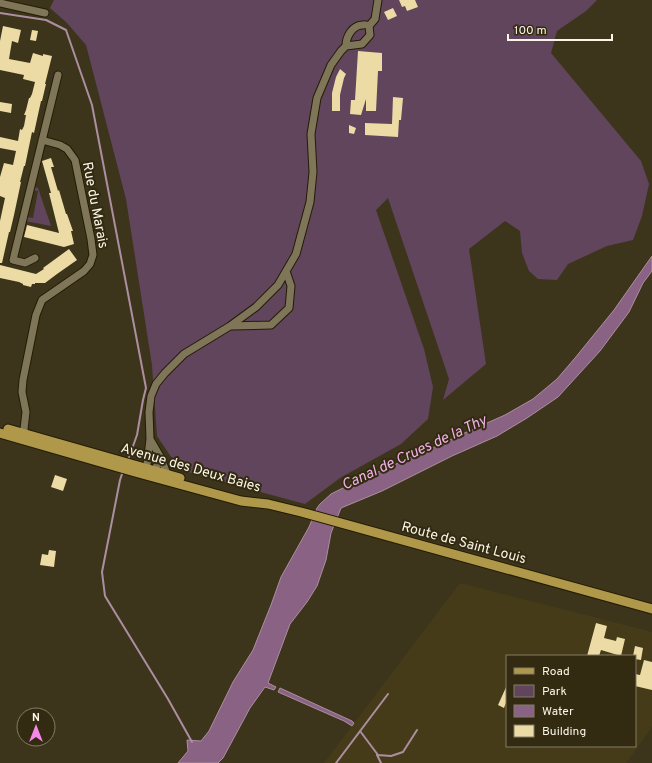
<svg xmlns="http://www.w3.org/2000/svg" width="652" height="763" viewBox="0 0 652 763" font-family="Overpass,sans-serif">
  <rect width="100%" height="100%" fill="#3d351b"/>
  <path fill="#453b19" fill-rule="evenodd" d="M460,583l192,49v95l-26,36h-302zM507,656h128v90h-128z"/>
  <path fill="#60455d" d="M54,0h543l-11,11 -29,20 -6,22 90,108 8,23 -7,32 -9,24 -26,6 -39,18 -11,16 -19,-1 -9,-8 -7,-18 -2,-22 -15,-10 -36,28 17,115 -43,36 6,-21 -61,-181 -12,12 48,139 9,38 -5,32 -27,25 -61,34 -35,26 -125,-34 -23,-34 -5,-71 -26,-166 -40,-154 -19,-22 -17,-15z
    M33,187l5,1 13,38 -26,-5 2,-4 6,1 5,-27 -6,-1z"/>
  <path fill="#8a6284" stroke="#ac8ea1" d="M652,256v15l-9,12 -14,29 -29,39 -42,46 -31,21 -30,18 -45,20 -70,35 -41,17 -10,25 -5,27 -9,26 -10,16 -17,22 -22,59 8,4 -2,3 -9,-3 -15,21 -27,50 -5,5h-40l10,-12 -1,-11 14,1 8,-10 24,-49 20,-32 18,-45 10,-28 28,-50 8,-19 3,-4 11,-10 22,-11 88,-39 28,-13 36,-16 28,-16 24,-20 18,-21 39,-48z
    M280,688l72,33 2,2 -2,3 -8,-5 -66,-29z"/>
  <g fill="none" stroke-linecap="round" stroke-linejoin="round">
    <path stroke="#ac8ea1" stroke-width="2" d="M0,13l46,7 20,10 26,75 54,283 -3,12 -6,35 -9,25
      M123,471l-3,9 -18,92 3,24 63,103 24,43
      M360,731l18,24 13,1 12,-4 14,-22
      M377,755l4,8
      M336,763l52,-69"/>
  </g>
  <path fill="#ecdba5" d="M399,0h16l3,7 -11,4 -2,-5 -3,1z
    M393,8l4,8 -9,4 -4,-8z
    M3,26l18,4 -3,13 -6,-2 -3,18 21,4 3,-10 10,3v-2l9,2 -7,28h1l-4,17h-1l-7,32 -2,-1 -7,34h-1l-4,16h1l-7,33 -4,17h-1l-7,31h-2v-42l5,-23 -5,-2v-19l4,-14 9,2 3,-14 -16,-3v-11l18,4 2,-12 2,1 2,-4 2,-11h-2l2,-5 3,-12h1l2,-4 3,-12 -12,-3 1,-4 -24,-5v-29z
    M32,30l6,1 -2,10 -6,-1z
    M358,51l24,2v18h-4l-2,40h-10v-12l-5,16 -11,-1 1,-14h4z
    M340,69l6,5 -2,4 -4,17v16h-8v-18l4,-16z
    M393,97l10,1 -2,22h-2l-1,17 -33,-2v-12l27,1z
    M0,102l12,2 -1,9 -11,-2z
    M349,125l7,3 -2,6 -5,-1z
    M51,158l3,9h-3l7,24 1,-1 7,24h1l6,17h-2l3,13 -10,3 -40,-10 3,-12 32,8 -10,-40h2l-9,-32z
    M69,249l8,11 -20,14 -12,9h-10v1h-3l-1,3 -8,-2v-1l-4,-2 -19,-4v-13l36,9 8,-5 -1,-1z
    M55,475l12,4 -4,12 -12,-4z
    M49,550l7,1 -2,16 -14,-2 2,-11 6,1z
    M596,623l11,3 -3,12 12,3 1,-4 8,2 -4,17 -20,-6 -2,6h-12z
    M635,646l8,2 -2,12 -6,-1v-3h-2z
    M644,660l8,2v28l-17,-4v-12l5,1z
    M507,685v15l-3,8 -6,-3z"/>
  <g fill="none" stroke-linecap="round" stroke-linejoin="round">
    <g stroke="#241c03" stroke-width="9">
      <path id="minor" d="M0,3l45,10
        M369,26l6,-7 3,-19
        M35,258l-10,5 -12,-3 45,-185
        M231,326l40,-1 18,-17 2,-22 -5,-15
        M25,434l-1,-5 2,-17 -4,-20 1,-12 13,-65 6,-15 42,-29 6,-7 3,-9 -2,-16 -16,-79 -8,-11 -7,-4 -18,-5
        M150,439l11,19 -7,13 -3,1
        M161,458l6,16
        M146,473l4,-34 -1,-27 2,-16 5,-12 9,-11 19,-19 46,-28 26,-19 22,-22 18,-31 14,-52 3,-30 -2,-38 6,-36 14,-33 10,-14 5,-5 16,-2 8,-9 -1,-9c-2,-1 -4,-2 -6,-1 -11,0 -17,12 -17,21"/>
    </g>
    <g stroke="#241c03" stroke-width="11">
      <path id="major" d="M8,429l172,49
        M0,433l135,39 106,29 27,3 33,8 351,97"/>
    </g>
    <use href="#minor" stroke="#7f765a" stroke-width="7"/>
    <use href="#major" stroke="#b0984a" stroke-width="9"/>
  </g>
  <g text-anchor="middle" stroke-width="4" stroke-linejoin="round" paint-order="stroke">
    <g font-size="14" fill="#faf5e6" stroke="#332b11">
      <text transform="translate(96 205) rotate(79)" y="5">Rue du Marais</text>
      <text transform="translate(191 467) rotate(16)" y="5">Avenue des Deux Baies</text>
      <text transform="translate(464 542) rotate(15)" y="5">Route de Saint Louis</text>
    </g>
    <g font-size="15" font-style="italic" fill="#f2b2e9" stroke="#332b11">
      <text transform="translate(414 452) rotate(-25)" y="5">Canal de Crues de la Thy</text>
    </g>
  </g>
  <rect x="506" y="655" width="130" height="92" fill="#332b11" stroke="#837c66"/>
  <rect x="514" y="668" width="20" height="6" fill="#b0984a" stroke="#837c66"/>
  <text x="542" y="675" font-size="12" fill="#faf5e6">Road</text>
  <rect x="514" y="685" width="20" height="12" fill="#60455d" stroke="#837c66"/>
  <text x="542" y="695" font-size="12" fill="#faf5e6">Park</text>
  <rect x="514" y="705" width="20" height="12" fill="#8a6284" stroke="#837c66"/>
  <text x="542" y="715" font-size="12" fill="#faf5e6">Water</text>
  <rect x="514" y="725" width="20" height="12" fill="#ecdba5" stroke="#837c66"/>
  <text x="542" y="735" font-size="12" fill="#faf5e6">Building</text>
  <g transform="translate(36 727)"><circle r="19" fill="#332b11" stroke="#837c66"/>
  <path d="M0-3L7 15L0 10L-7 15Z" fill="#f788eb"/>
  <text y="-6" font-size="11" font-weight="bold" text-anchor="middle" fill="#faf5e6">N</text>
  </g>
  <path d="M508 34v6h104v-6" fill="none" stroke="#faf5e6" stroke-width="2"/>
  <text x="514" y="34" font-size="12" fill="#faf5e6" stroke="#332b11" stroke-width="3" paint-order="stroke">100 m</text>
</svg>
